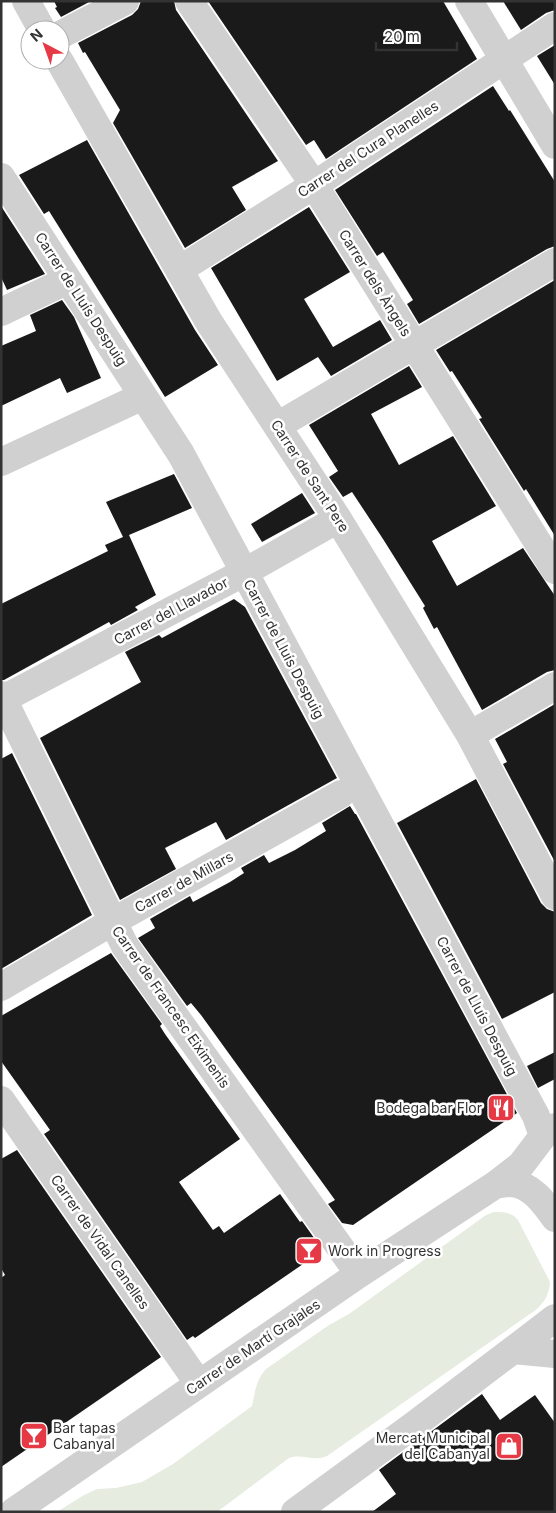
<svg xmlns="http://www.w3.org/2000/svg" width="556" height="1513" viewBox="0 0 556 1513" font-family="Inter,sans-serif">
  <rect width="100%" height="100%" fill="#fff"/>
  <path fill="#e6ecdf" d="M494,1212c10,0 18,0 24,8l32,62c-1,12 -4,18 -13,27l-210,147c-14,6 -25,-3 -38,2l-72,54h-160l27,-17 13,-6 19,-1 26,-6 31,-18 79,-58c3,-14 4,-26 14,-37l63,-44 20,-11 137,-99z"/>
  <path fill="#1a1a1a" d="M54,1h37l-30,16 -6,-9 2,-1z
    M141,1h33l2,9 102,151 -46,26 14,23 -61,38 -72,-125 7,-13 -35,-58 -2,1 -5,-10 54,-28 6,-6z
    M208,1h235l34,58 -151,100 -12,-19 -8,5z
    M503,1h52v9l-9,3 -25,17z
    M555,45v40l-18,-29z
    M493,86l16,25 1,-1 45,72v64l-8,3 -128,75 -12,-20 6,-4 -30,-48 -6,4 -42,-66z
    M87,140l108,190 23,35 -53,32 -116,-186 -5,3 -25,-39z
    M1,206l44,68 -38,16 -6,-13z
    M309,207l41,65 -46,27 29,48 47,-27 12,20 -61,36 -13,-19 -41,24 -66,-113z
    M555,280v256l-29,-47 -2,2 -45,-72 3,-1 -30,-47 -2,1 -14,-22z
    M62,300l12,17 27,61 -34,15 -7,-15 -59,28v-60l35,-15 -6,-16z
    M409,366l13,21 -51,27 28,51 54,-29 43,70 -64,35 25,45 66,-38 32,48v74l-8,2 -65,38 -45,-83 -3,2 -11,-21 2,-2 -42,-67 -31,-47 -9,5 -14,-20 9,-6 -29,-46z
    M174,474l18,34 -63,27 27,60 -21,12 3,3 -27,15 -2,-3 -105,58h-3v-76l107,-53 -3,-6 18,-8 -17,-35z
    M302,493l13,20 -53,29 -11,-18z
    M234,599l11,8 92,171 -111,62 -10,-18 -51,26 11,21 -56,31 -80,-162 101,-56 -16,-30 34,-17 3,3z
    M555,704v158l-52,-98 4,-2 -12,-23z
    M12,753l80,162 -91,54v-210z
    M476,779l65,124 6,6 8,3v80l-53,27 -105,-196z
    M350,806l5,8h1l161,299 -164,112 -11,-2 -14,-19 7,-4 -134,-185 -10,-12 -4,3 -49,-68 17,-10 -5,-9 40,-23 3,6 37,-20 14,-9 -3,-5 23,-13 5,8 26,-13 31,-19 -4,-8z
    M111,953l51,71 -2,2 5,8 75,105 -61,43 34,48 6,-4 5,7 56,-39 20,28 2,-1 15,21 -2,2 4,5 -2,1 2,3 -10,7 -114,78 -2,-2 -6,4 -143,-206 6,-4 -49,-69v-45z
    M555,1052v27l-17,9 -11,-22z
    M17,1150l144,207 -160,110v-189l4,-3 -4,-7v-109z
    M482,1394l18,26 35,-25 20,28v89h-183l24,-18 -17,-24z"/>
  <g fill="none" stroke-linecap="round" stroke-linejoin="round">
    <path stroke="#d0d0d0" stroke-width="28" d="M26,1l16,29
      M189,1l125,184 241,385
      M469,1l86,144
      M60,35l65,-34
      M59,60l150,262 129,197 132,216 85,161
      M1,177l180,277 355,662 7,20
      M179,270l135,-85 241,-159
      M1,312l67,-32
      M277,426l278,-164
      M1,462l142,-66
      M1,695l124,251 234,328
      M1,700l242,-127 95,-54
      M470,735l85,-49
      M1,987l111,-65 229,-128
      M1,1100l198,284
      M495,1185c5,-1 11,-2 16,-2 20,1 34,21 44,35
      M513,1350l42,-32
      M13,1512l346,-238 136,-89 26,-20 22,-29 12,-9
      M295,1512l119,-87 99,-75 42,4"/>
  </g>
  <defs>
    <g id="restaurant-square" transform="scale(1.4375)"><rect x="-9" y="-9" width="18" height="18" rx="4" fill="#e63946" stroke="#fff"/><path d="M-5-6h1v4h1v-4h1v4h1v-4h1v5L-1.5 .5V6h-2V.5L-5-1ZM5-6V6H3V1.5H1.5Q1.5-4 5-6Z" fill="#fff"/></g>
    <g id="bar-square" transform="scale(1.4375)"><rect x="-9" y="-9" width="18" height="18" rx="4" fill="#e63946" stroke="#fff"/><path d="M-6-5H6L.8 .8V4.5H3.5V6h-7V4.5H-.8V.8Z" fill="#fff"/></g>
    <g id="shop-square" transform="scale(1.4375)"><rect x="-9" y="-9" width="18" height="18" rx="4" fill="#e63946" stroke="#fff"/><path d="M-5-2.5h2.3a2.7 3.5 0 0 1 5.4 0H5L5.5 6h-11ZM-1.5-2.5h3a1.5 2.3 0 0 0-3 0Z" fill="#fff"/></g>
  </defs>
  <g fill-rule="evenodd">
    <use href="#restaurant-square" x="501" y="1108"/>
    <use href="#bar-square" x="309" y="1251"/>
    <use href="#bar-square" x="34" y="1436"/>
    <use href="#shop-square" x="509" y="1446"/>
  </g>
  <g text-anchor="middle" stroke-width="5" stroke-linejoin="round" paint-order="stroke">
    <g font-size="14" fill="#333" stroke="#fff">
      <text transform="translate(368 149) rotate(-33)" y="5">Carrer del Cura Planelles</text>
      <text transform="translate(375 283) rotate(58)" y="5">Carrer dels Àngels</text>
      <text transform="translate(81 299) rotate(57)" y="5">Carrer de Lluís Despuig</text>
      <text transform="translate(310 476) rotate(57)" y="5">Carrer de Sant Pere</text>
      <text transform="translate(171 611) rotate(-28)" y="5">Carrer del Llavador</text>
      <text transform="translate(284 649) rotate(62)" y="5">Carrer de Lluís Despuig</text>
      <text transform="translate(184 882) rotate(-29)" y="5">Carrer de Millars</text>
      <text transform="translate(477 1006) rotate(62)" y="5">Carrer de Lluís Despuig</text>
      <text transform="translate(171 1007) rotate(55)" y="5">Carrer de Francesc Eiximenis</text>
      <text transform="translate(100 1242) rotate(55)" y="5">Carrer de Vidal Canelles</text>
      <text transform="translate(253 1347) rotate(-34)" y="5">Carrer de Martí Grajales</text>
    </g>
    <g font-size="14" fill="#333" stroke="#fff" text-anchor="end">
      <text x="482" y="1113">Bodega bar Flor</text>
      <text x="328" y="1256" text-anchor="start">Work in Progress</text>
      <text x="53" y="1433" text-anchor="start">Bar tapas<tspan x="53" dy="16">Cabanyal</tspan></text>
      <text x="490" y="1443">Mercat Municipal<tspan x="490" dy="16">del Cabanyal</tspan></text>
    </g>
  </g>
  <rect width="556" height="1513" fill="none" stroke="#333333" stroke-width="5"/>
  <g transform="translate(45 45) rotate(319)"><circle r="24" fill="#ffffff" stroke="#adadad"/>
  <path d="M0-4L9 19L0 12L-9 19Z" fill="#e63946"/>
  <text y="-8" font-size="14" font-weight="bold" text-anchor="middle" fill="#333333">N</text>
  </g>
  <path d="M376 42v8h81v-8" fill="none" stroke="#333333" stroke-width="2.5"/>
  <text x="384" y="42" font-size="15" fill="#333333" stroke="#ffffff" stroke-width="4" paint-order="stroke">20 m</text>
</svg>
